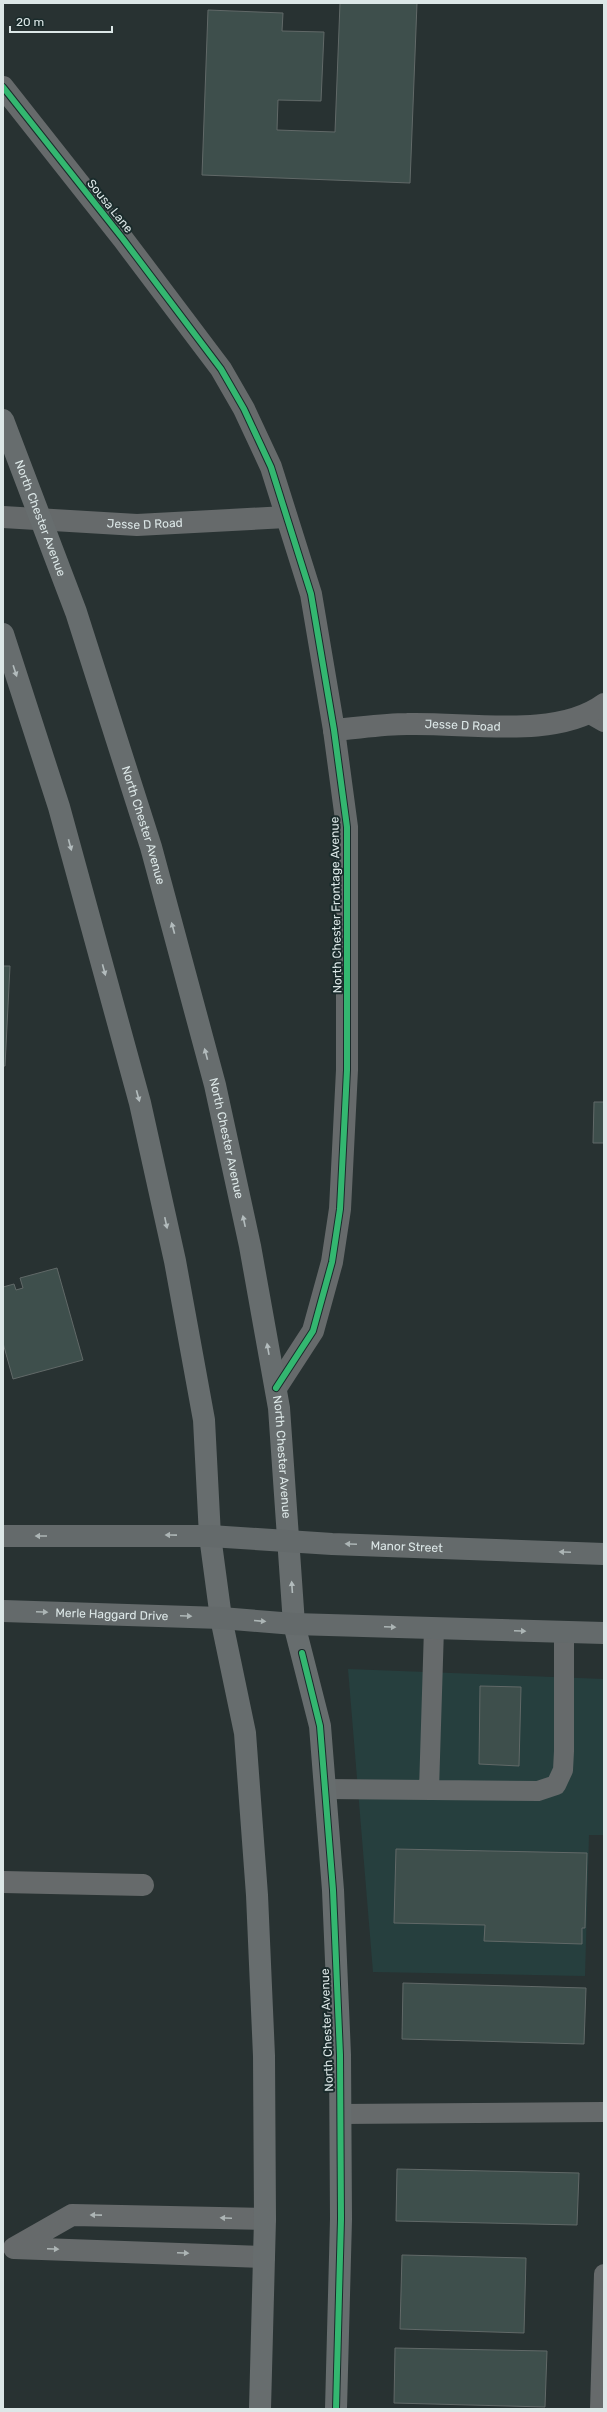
<svg xmlns="http://www.w3.org/2000/svg" width="607" height="2412" viewBox="0 0 607 2412" font-family="Rubik,sans-serif">
  <rect width="100%" height="100%" fill="#283232"/>
  <path fill="#263f3e" d="M348,1669l256,10v156h-15l-4,141 -212,-4z"/>
  <path fill="#3e4f4c" stroke="#616968" d="M340,3h77l-7,180 -208,-8 6,-165 75,3 -1,18 42,1 -3,69 -43,-1 -1,30 58,2z
    M3,966h7l-5,100h-2z
    M594,1102h10v41h-11z
    M57,1268l26,92 -70,19 -10,-36v-56l11,-3 2,6 7,-2 -3,-10z
    M480,1686l41,1 -2,79 -40,-2z
    M396,1849l191,4 -2,75h-3v16l-98,-3 1,-16 -91,-2z
    M403,1983l183,5 -2,56 -182,-5z
    M397,2169l182,4 -2,52 -181,-4z
    M402,2255l124,3 -2,75 -124,-4z
    M395,2348l152,3 -2,56 -151,-4z"/>
  <g fill="none" stroke-linecap="round" stroke-linejoin="round">
    <path stroke="#666a6b" stroke-width="20" d="M590,714l14,8
      M326,1789l212,2 18,-6 7,-15 1,-19v-119
      M429,1790l5,-162
      M341,2114l263,-2
      M600,2409l4,-135"/>
    <g stroke="#666a6b" stroke-width="22">
      <path d="M3,87l120,152 98,130 23,40 27,58 40,127 23,136 13,97v243l-7,139 -8,53 -19,69 -37,57"/>
      <path id="s1" d="M3,517l134,8 149,-8"/>
      <path id="s2" d="M334,730c25,-2 49,-6 73,-6 59,-2 148,16 197,-20"/>
      <path d="M3,1882l140,3"/>
      <path d="M264,2257l-250,-9 58,-33 193,4"/>
    </g>
    <g stroke="#676d6e" stroke-width="22">
      <path id="s3" d="M3,420l73,192 75,235 64,238 35,161 29,162 15,216 26,102 13,164 7,165 1,164 -5,190"/>
      <path d="M3,634l56,173 81,296 35,158 29,159 6,116 11,82 24,115 12,162 7,161 1,163 -5,190"/>
    </g>
    <g stroke="#646a6b" stroke-width="22">
      <path id="s4" d="M3,1536h207l122,8 272,10"/>
      <path id="s5" d="M3,1611l218,7 73,6 310,9"/>
    </g>
    <g stroke="#1a2b2b" stroke-width="8">
      <path id="cycleway" d="M3,87l120,152 98,130 23,40 27,58 40,127 23,136 13,97v243l-7,139 -8,53 -19,69 -37,57
        M302,1653l18,73 13,164 7,165 1,164 -5,190"/>
    </g>
    <use href="#cycleway" stroke="#33b770" stroke-width="6"/>
  </g>
  <defs><path id="oneway-solid" d="M-6-.8H1V-3.2L6.5 0L1 3.2V.8H-6Z"/></defs>
  <g fill="#b3bcbd">
    <use href="#oneway-solid" transform="translate(15 671) rotate(72)"/>
    <use href="#oneway-solid" transform="translate(70 845) rotate(75)"/>
    <use href="#oneway-solid" transform="translate(173 928) rotate(-105)"/>
    <use href="#oneway-solid" transform="translate(104 970) rotate(75)"/>
    <use href="#oneway-solid" transform="translate(206 1054) rotate(-105)"/>
    <use href="#oneway-solid" transform="translate(138 1096) rotate(75)"/>
    <use href="#oneway-solid" transform="translate(244 1221) rotate(-102)"/>
    <use href="#oneway-solid" transform="translate(166 1223) rotate(78)"/>
    <use href="#oneway-solid" transform="translate(268 1349) rotate(-100)"/>
    <use href="#oneway-solid" transform="translate(292 1587) rotate(-94)"/>
  </g>
  <g fill="#acb5b5">
    <use href="#oneway-solid" transform="translate(171 1535) rotate(-179)"/>
    <use href="#oneway-solid" transform="translate(41 1536) rotate(180)"/>
    <use href="#oneway-solid" transform="translate(351 1544) rotate(-178)"/>
    <use href="#oneway-solid" transform="translate(565 1552) rotate(-178)"/>
    <use href="#oneway-solid" transform="translate(42 1612) rotate(2)"/>
    <use href="#oneway-solid" transform="translate(186 1616) rotate(2)"/>
    <use href="#oneway-solid" transform="translate(260 1621) rotate(5)"/>
    <use href="#oneway-solid" transform="translate(390 1627) rotate(2)"/>
    <use href="#oneway-solid" transform="translate(520 1631) rotate(2)"/>
  </g>
  <g fill="#adb5b5">
    <use href="#oneway-solid" transform="translate(96 2215) rotate(-179)"/>
    <use href="#oneway-solid" transform="translate(226 2218) rotate(-178)"/>
    <use href="#oneway-solid" transform="translate(53 2249) rotate(2)"/>
    <use href="#oneway-solid" transform="translate(183 2253) rotate(2)"/>
  </g>
  <g text-anchor="middle" stroke-width="4" stroke-linejoin="round" paint-order="stroke">
    <g font-size="12" fill="#dce7e7" stroke="#1a2b2b">
      <text transform="translate(110 206) rotate(51)" y="4">Sousa Lane</text>
      <text dy="4" stroke="none"><textPath href="#s3" startOffset="105">North Chester Avenue</textPath></text>
      <text dy="4" stroke="none"><textPath href="#s1" startOffset="142">Jesse D Road</textPath></text>
      <text dy="4" stroke="none"><textPath href="#s2" startOffset="129">Jesse D Road</textPath></text>
      <text dy="4" stroke="none"><textPath href="#s3" startOffset="429">North Chester Avenue</textPath></text>
      <text transform="translate(336 905) rotate(-91)" y="4">North Chester Frontage Avenue</text>
      <text dy="4" stroke="none"><textPath href="#s3" startOffset="753">North Chester Avenue</textPath></text>
      <text dy="4" stroke="none"><textPath href="#s3" startOffset="1077">North Chester Avenue</textPath></text>
      <text dy="4" stroke="none"><textPath href="#s4" startOffset="404">Manor Street</textPath></text>
      <text dy="4" stroke="none"><textPath href="#s5" startOffset="109">Merle Haggard Drive</textPath></text>
      <text transform="translate(327 2030) rotate(-92)" y="4">North Chester Avenue</text>
    </g>
  </g>
  <rect width="607" height="2412" fill="none" stroke="#dce7e7" stroke-width="8"/>
  <path d="M10 26v6h102v-6" fill="none" stroke="#dce7e7" stroke-width="2"/>
  <text x="16" y="26" font-size="12" fill="#dce7e7" stroke="#1a2b2b" stroke-width="3" paint-order="stroke">20 m</text>
</svg>
